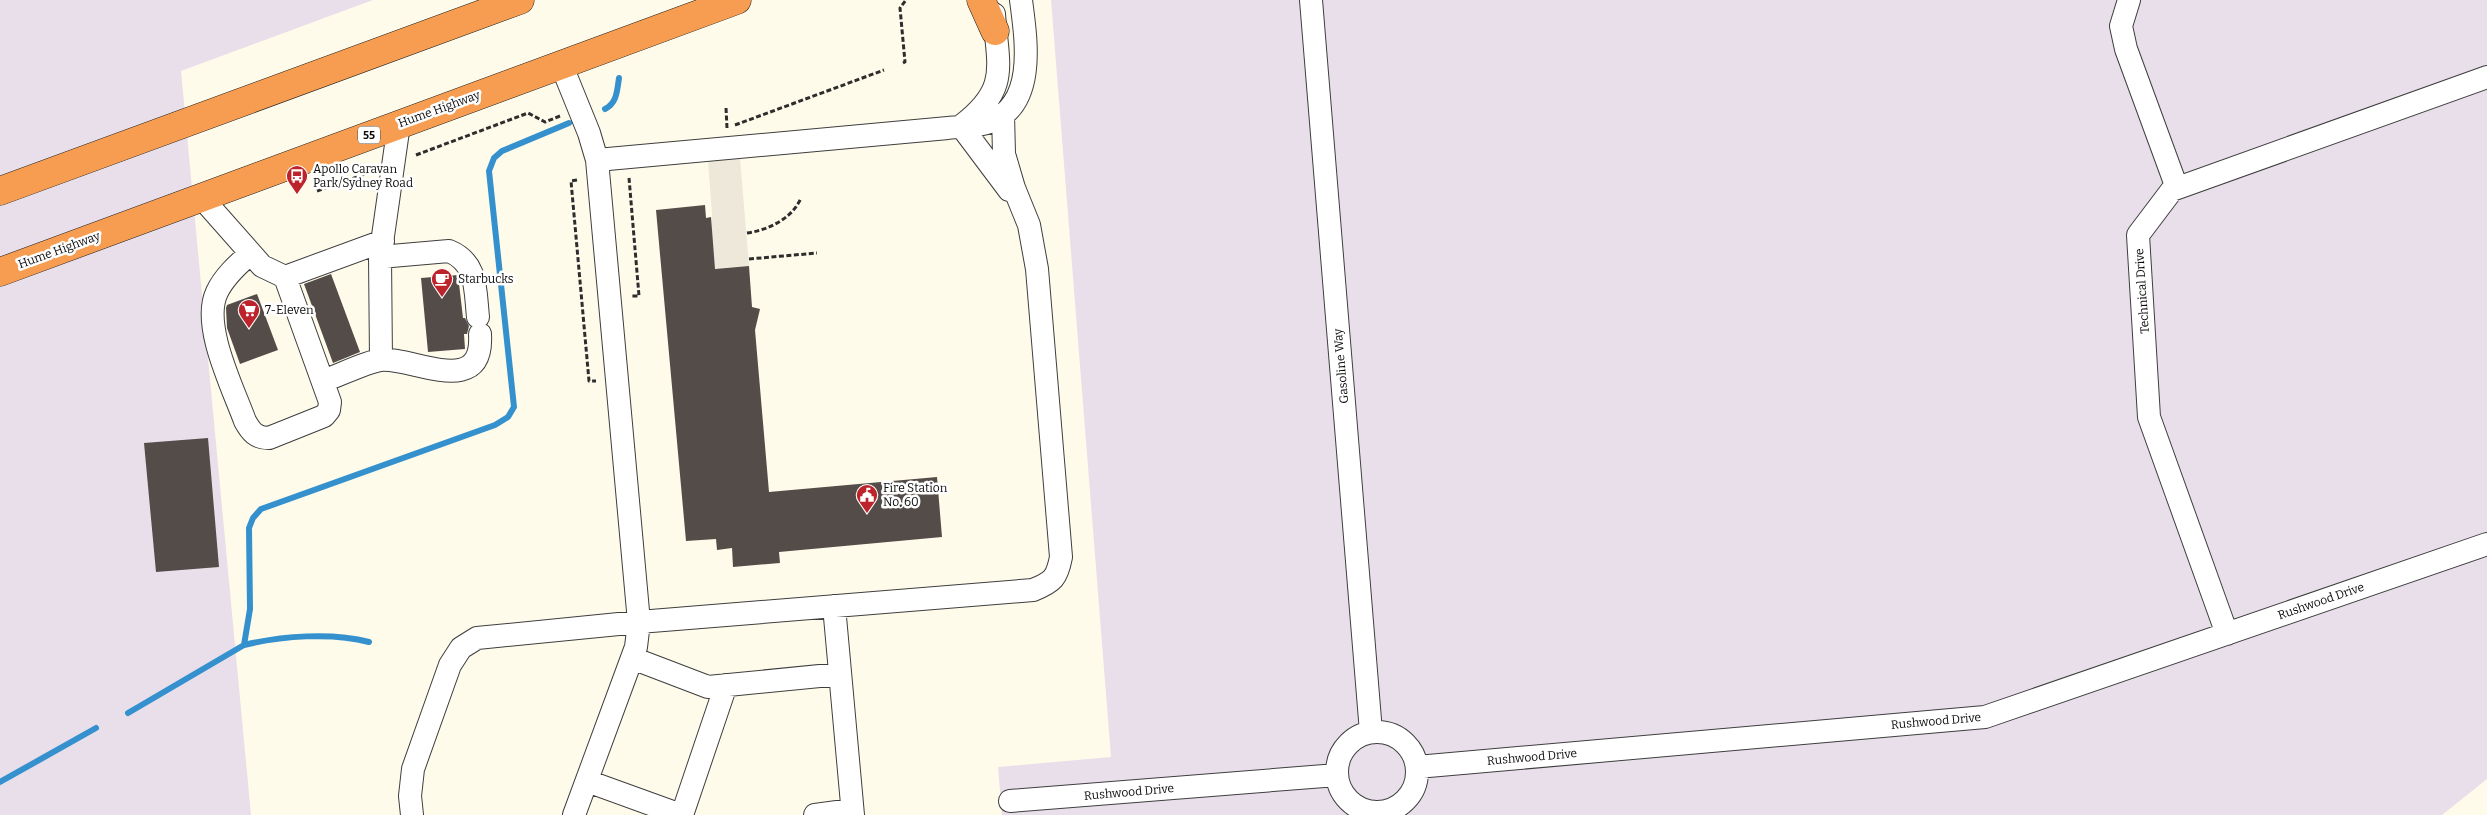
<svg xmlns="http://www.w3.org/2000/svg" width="2487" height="815" viewBox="0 0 2487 815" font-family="Bitter,serif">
  <rect width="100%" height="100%" fill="#fffbea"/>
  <path fill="#e9dfeb" d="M0,0h373l-192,71 70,744h-251z
    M1051,0h1436v779l-45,36h-1440l-4,-48 113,-10z"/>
  <path fill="#ede8da" d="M740,158l9,108 -38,3 1,-55 -4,-53z"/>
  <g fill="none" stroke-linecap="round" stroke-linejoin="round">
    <path stroke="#3591ce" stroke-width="6" d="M605,109c12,-6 12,-18 14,-31
      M244,645c37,-9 88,-13 125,-3
      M128,713l116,-68 6,-36 -1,-81 4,-10 8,-9 234,-84 13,-8 6,-10 -25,-236 5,-13 8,-7 67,-28
      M0,782l96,-54"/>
  </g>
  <path fill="#544c48" d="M705,205l1,13 5,-1 4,52 34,-3 3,41 8,2 -5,21 14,162 168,-15 5,60 -163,15 1,11 -47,4 -1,-19 -15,2 -1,-11 -30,2 -30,-331z
    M331,274l29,78 -27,11 -29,-79z
    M458,275l5,43h2l4,8 -2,8h-3l1,15 -37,3 -7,-74z
    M257,294l21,56 -38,14 -13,-36 -1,-20 1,-3z
    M208,438l11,129 -63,5 -12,-129z"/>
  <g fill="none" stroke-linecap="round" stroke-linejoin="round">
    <g stroke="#3e3e3e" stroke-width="24">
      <path id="minor" d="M1311,0l60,732
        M2129,0l-8,26 5,23 51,139
        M561,64l28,69 8,27
        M1003,114l1,40 10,34 15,37 8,44 24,288c-4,21 -8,25 -28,33l-394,32 -42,-462 351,-32c13,-2 29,-1 42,-6 47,-18 36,-83 31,-122
        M961,126c49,-37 37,-59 33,-112
        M961,126l48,64
        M201,197l61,69 23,11 45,125 -1,8 -5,6 -55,22c-13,0 -18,-6 -24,-17 -12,-33 -44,-96 -28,-129 7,-15 20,-27 33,-38
        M380,257l69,-6c29,12 26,39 29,66
        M285,277l98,-36
        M381,360l-1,-103 19,-133
        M323,381c15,-5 43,-19 57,-21 32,-4 104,40 100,-26
        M834,606l19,209
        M2227,634l-78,-217 -11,-182 34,-45 315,-113
        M632,658l76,29 132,-13
        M1337 772a40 40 0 1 1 80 0a40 40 0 1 1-80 0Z
        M1417,767l568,-50 502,-173
        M587,781l94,34
        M1010,801l327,-26
        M412,815l-2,-19 3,-27 37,-104 11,-17 16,-10 162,-16 -3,25 -62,168
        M682,815l44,-130
        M815,815l37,-5"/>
    </g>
    <g stroke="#1c1c1c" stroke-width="29">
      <path id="highway" d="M981,0l14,31
        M0,191l520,-191
        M0,272l737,-272"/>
    </g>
    <path stroke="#2d2d2d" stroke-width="3" stroke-dasharray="5 2.5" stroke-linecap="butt" d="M903,63l2,-1 -5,-54 6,-8
      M726,108l1,20
      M735,125l149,-55
      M416,155l112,-42 17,9 15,-6
      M629,178l10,118h-9
      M577,180l-6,1 18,200h7
      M317,191l54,-19
      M747,233c21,-3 45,-14 54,-35
      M749,259l68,-6"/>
    <use href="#minor" stroke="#fff" stroke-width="22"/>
    <use href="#highway" stroke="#f69d51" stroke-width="28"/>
  </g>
  <defs>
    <g id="bus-pin" transform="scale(1.125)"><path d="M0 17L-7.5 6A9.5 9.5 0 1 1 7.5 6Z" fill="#bc232a" stroke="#fff"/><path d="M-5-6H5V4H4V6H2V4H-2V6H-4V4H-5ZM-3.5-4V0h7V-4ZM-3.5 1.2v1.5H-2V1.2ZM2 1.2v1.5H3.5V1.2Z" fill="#fff"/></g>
    <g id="cafe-pin" transform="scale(1.125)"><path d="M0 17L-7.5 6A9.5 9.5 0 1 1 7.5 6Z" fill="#bc232a" stroke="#fff"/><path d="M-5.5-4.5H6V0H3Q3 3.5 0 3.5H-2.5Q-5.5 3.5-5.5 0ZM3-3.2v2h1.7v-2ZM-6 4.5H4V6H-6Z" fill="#fff"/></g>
    <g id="supermarket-pin" transform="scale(1.125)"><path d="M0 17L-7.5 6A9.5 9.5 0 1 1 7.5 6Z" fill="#bc232a" stroke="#fff"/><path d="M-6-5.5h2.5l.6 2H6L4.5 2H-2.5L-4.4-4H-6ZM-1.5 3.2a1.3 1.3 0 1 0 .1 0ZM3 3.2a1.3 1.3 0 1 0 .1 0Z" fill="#fff"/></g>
    <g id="civic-pin" transform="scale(1.125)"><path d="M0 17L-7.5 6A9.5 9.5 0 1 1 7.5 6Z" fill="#bc232a" stroke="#fff"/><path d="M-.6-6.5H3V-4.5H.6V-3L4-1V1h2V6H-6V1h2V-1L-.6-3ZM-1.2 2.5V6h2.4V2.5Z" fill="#fff"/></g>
  </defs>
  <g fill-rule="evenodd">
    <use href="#bus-pin" x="297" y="176"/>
    <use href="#cafe-pin" x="442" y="279"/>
    <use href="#supermarket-pin" x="249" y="310"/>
    <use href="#civic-pin" x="867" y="495"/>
  </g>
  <g text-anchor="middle" stroke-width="5" stroke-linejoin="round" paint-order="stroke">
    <rect fill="#fff" stroke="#545454" stroke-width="1" x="358" y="126.5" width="22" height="17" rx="4"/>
    <g font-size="11" font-weight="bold" fill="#0b0b0b">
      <text x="369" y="139">55</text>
    </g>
    <g font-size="12" fill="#0b0b0b" stroke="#fff">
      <text transform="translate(439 109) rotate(-20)" y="4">Hume Highway</text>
      <text transform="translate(59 250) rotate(-20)" y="4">Hume Highway</text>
      <text transform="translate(2142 291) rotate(-94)" y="4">Technical Drive</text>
      <text transform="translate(1341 366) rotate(-95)" y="4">Gasoline Way</text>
      <text transform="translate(2321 601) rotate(-19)" y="4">Rushwood Drive</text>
      <text transform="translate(1936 721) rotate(-5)" y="4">Rushwood Drive</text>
      <text transform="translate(1532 757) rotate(-5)" y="4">Rushwood Drive</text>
      <text transform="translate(1129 792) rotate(-5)" y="4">Rushwood Drive</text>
    </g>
    <g font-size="12" fill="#0b0b0b" stroke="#fff" text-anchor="start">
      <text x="313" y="173">Apollo Caravan<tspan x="313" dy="14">Park/Sydney Road</tspan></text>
      <text x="458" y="283">Starbucks</text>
      <text x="265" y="314">7-Eleven</text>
      <text x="883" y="492">Fire Station<tspan x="883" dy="14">No. 60</tspan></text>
    </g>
  </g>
</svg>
